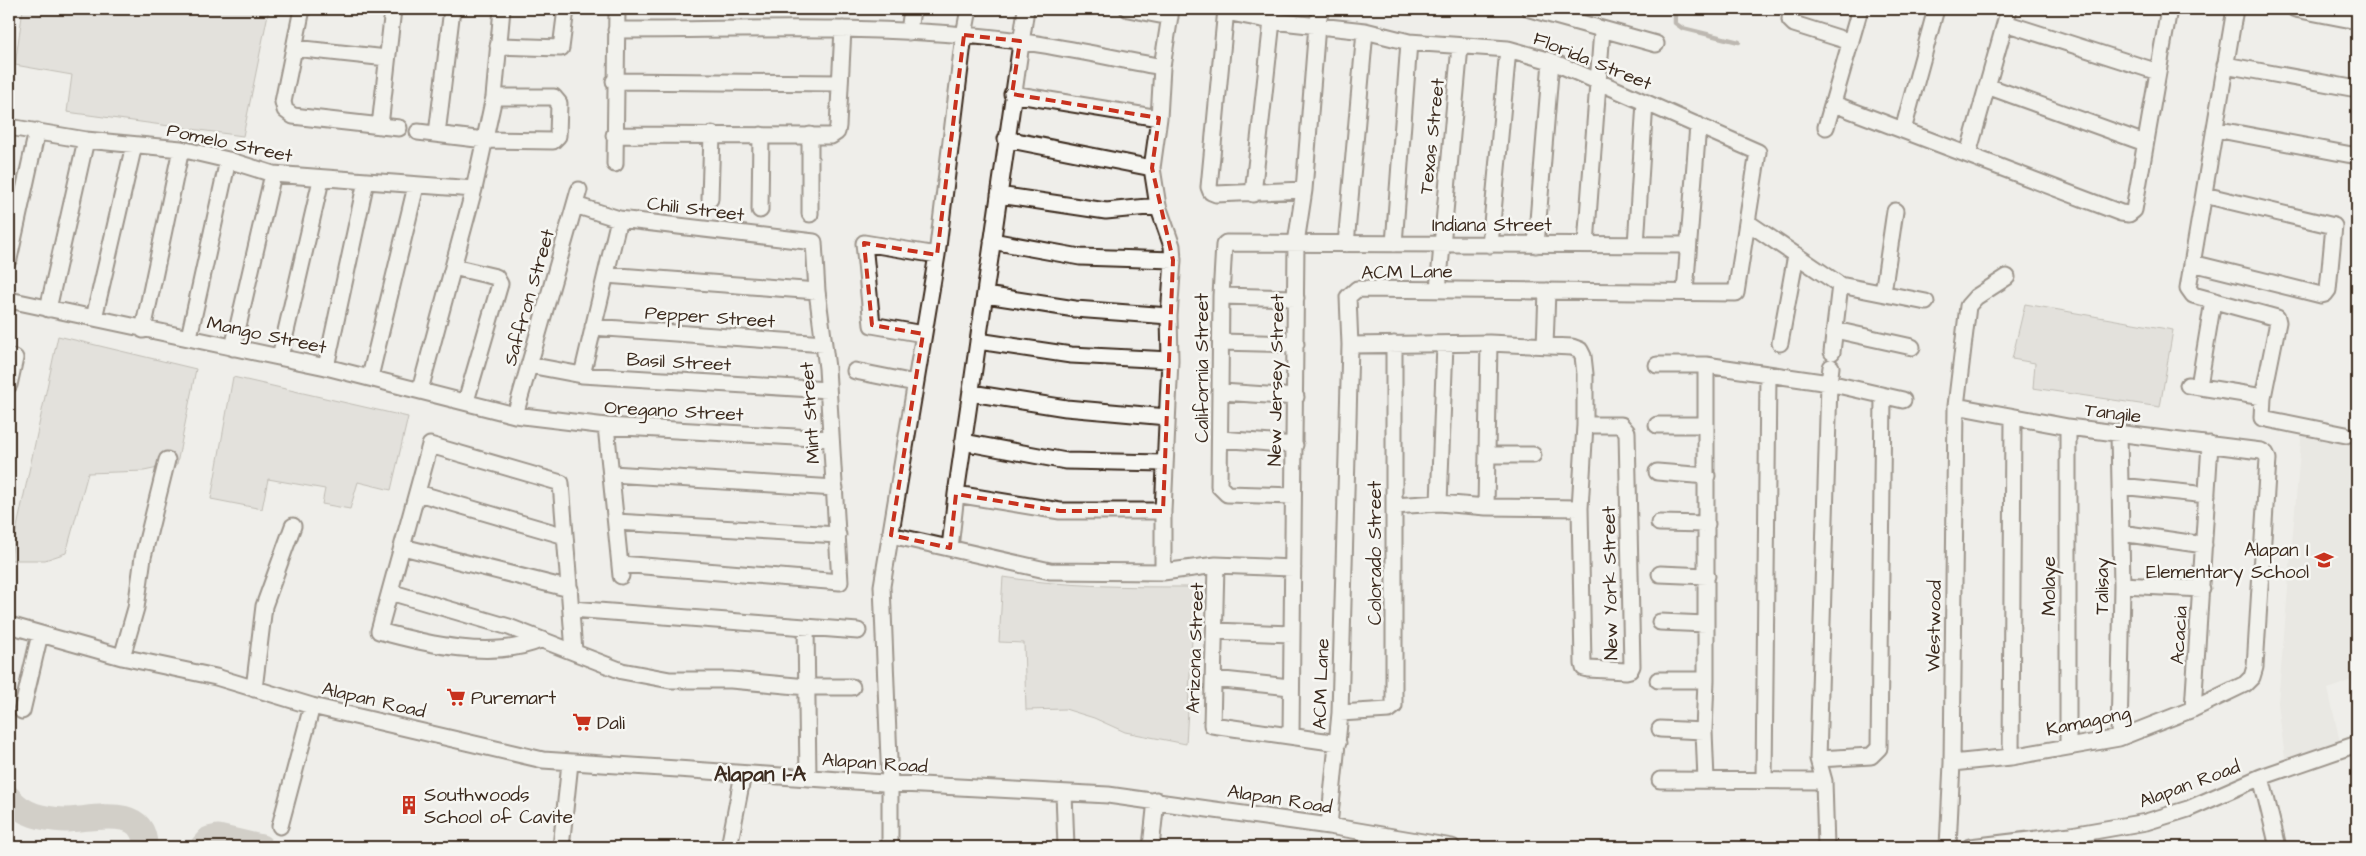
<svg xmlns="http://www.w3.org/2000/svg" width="2366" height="856" viewBox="0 0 2366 856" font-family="'Architects Daughter',sans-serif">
  <rect width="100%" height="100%" fill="#efeeea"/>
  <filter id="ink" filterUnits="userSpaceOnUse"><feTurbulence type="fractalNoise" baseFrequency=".02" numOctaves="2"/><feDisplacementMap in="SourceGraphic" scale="10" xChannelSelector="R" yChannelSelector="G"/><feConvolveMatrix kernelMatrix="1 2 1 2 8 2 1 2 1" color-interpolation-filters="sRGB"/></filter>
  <g filter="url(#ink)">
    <path fill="#e2dfdb" d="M2302,430l55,11v237l-29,11 12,53 -55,16 -7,-55z"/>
    <path fill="#d4d1cc" stroke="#887e75" d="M23,9h246l-26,127 -176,-24 5,-37 -57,-10z
      M2025,304l148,26 -13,77 -127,-19 2,-25 -23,-4z
      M58,336l138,33 -19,95 -33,7 -56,2 -22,80 -21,7h-35z
      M233,377l175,40 -17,73 -33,-8 -8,27 -28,-5 3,-15 -57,-10 -6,30 -51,-10z
      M1003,577c64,10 128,10 192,10l-9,157 -61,-12 -31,-14 -29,-9 -39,1 -2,-67 -25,-1z"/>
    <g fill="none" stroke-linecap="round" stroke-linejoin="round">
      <path stroke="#81766d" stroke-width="4.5" d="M1675,9v14l7,5 57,14"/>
      <path stroke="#afa8a1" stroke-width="25" d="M9,798c14,17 34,21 56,22 25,0 81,-17 80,27
        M202,847l7,-8 9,-2 43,10"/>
      <g stroke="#3b2a1e" stroke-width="19">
        <path id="minor" d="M302,9l-19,93 2,8 8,6 106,12
          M1128,9l42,8
          M1226,9l-17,178 2,5 5,2 88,-4
          M1530,9l126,35
          M1791,9l-1,11 4,4 57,18
          M2235,9l-47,279 5,7 84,23 1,4 -15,75 -1,21 84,17
          M2295,9l62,12
          M1226,12l46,9 93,10 44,11 99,7 43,12 207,91 -22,141 -379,-4 -9,8 2,48 -10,368 -11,113
          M2005,23l153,49
          M616,30c116,0 232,-5 348,5 66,5 132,20 198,32
          M909,32l3,-23
          M498,46l63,2 5,-39
          M294,48l93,10
          M2225,65l132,24
          M614,81l226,2
          M1987,86l158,57
          M1012,94l147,24
          M1834,104l287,109 8,1 5,-4 35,-201
          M380,126l13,-117
          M9,127l77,13 95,9 47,11 45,14 201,15
          M1826,127l34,-118
          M2215,129l142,27
          M1903,130l33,-121
          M418,132l67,8 68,1 5,-5 1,-33 -5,-6h-60
          M437,134l15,-125
          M614,135l217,1 6,-4 1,-6 5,-97
          M1006,139l146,29
          M1968,154l41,-145
          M615,164l2,-155
          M1253,194l19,-173
          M999,195l107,16 52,-5
          M710,199l2,-65
          M575,205l44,14 195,23 3,49 10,77 13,214 -220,-18
          M760,210l1,-75
          M810,214v-79
          M1747,222l93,63 86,17
          M992,241l88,16 93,3
          M1346,244l19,-213
          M1394,244l15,-202
          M1586,244l16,-214
          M1490,245l18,-196
          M1536,245l15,-184
          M1636,245l9,-143
          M9,259l28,-128
          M2192,263l129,32 4,-1 3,-4 6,-64 -130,-31
          M453,267l43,10 4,7 -34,117
          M606,275l211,16
          M1438,290l22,-244
          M1685,292l13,-167
          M1883,293l12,-82
          M986,295l89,14 94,7
          M1221,296l75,2
          M9,300l317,67 189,48 91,11 225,13
          M48,309l38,-169
          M94,318l40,-173
          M593,327l231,17
          M143,330l38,-181
          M1835,330l77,17
          M923,334l-51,-9 -8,-82 73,12
          M189,337l39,-177
          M978,341l93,14 99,5
          M1221,342l75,2
          M1780,343l16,-88
          M1350,345l139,-2 83,4 8,3 3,6 2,18v51l-5,83 3,156 1,4 4,1 38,2 4,-1 2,-4 -5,-234 -6,-7h-36
          M1545,346l2,-55
          M233,348l40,-174
          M1832,352l8,-67
          M9,357l6,1 -6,27
          M280,357l41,-177
          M529,365l53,10 246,15
          M1657,365h49
          M326,367l40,-186
          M855,371l60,12
          M582,375l37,-156
          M370,377l46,-191
          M2188,385l75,12
          M2199,386l14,-85
          M420,390l54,-201 20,-92 8,-88
          M1222,392l74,5
          M971,393l95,15 101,9
          M515,415l64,-225
          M1657,425h49
          M606,426l15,150
          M2068,427v319
          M2119,434l3,151 -3,153
          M1221,439l74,6
          M963,442l103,19 99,2
          M1487,455h46
          M1657,472l50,4
          M612,474l223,14
          M2120,486l87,9
          M418,493l147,43
          M956,494l104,17h103
          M1293,496l-66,-2 -8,-8 2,-190 3,-51 2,-2 462,2
          M1439,503l6,-159
          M1394,506l45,-3 47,4 94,1
          M1486,507l3,-164
          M616,522l222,13
          M1659,523l48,1
          M2121,533l83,12
          M891,535l159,36 113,1v-61l7,-151 -1,-44 4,-56 -1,-14 -14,-40 -6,-38 7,-50 3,-51 9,-58
          M403,547l167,42
          M950,548l6,-54 70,-485
          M1216,565l-4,160 126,18
          M1163,572l53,-7 77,3
          M1660,574l47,2
          M2122,585l80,4
          M390,592l119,35 113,44 48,9h61l76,7h45
          M572,609l286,22
          M1660,622l46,2
          M9,625l113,32 94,20 96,29 231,54 341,23 224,12 221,31 123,21
          M806,627l2,151
          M1215,631l77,3
          M540,640c-47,20 -114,4 -161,-9l51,-186 131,38 13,168
          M122,657l14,-49 7,-51 24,-97
          M1214,679l76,8
          M1658,680h48
          M254,689l10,-83 29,-80
          M2193,709l17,-265
          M22,711l18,-77
          M1340,713l49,-3 5,-4v-362
          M1660,729l44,2
          M1291,736l5,-493 8,-53 13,-165 4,-16
          M2011,757l2,-340
          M1818,759l53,-3 8,-8 4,-352
          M1952,763l59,-6 108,-19 74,-29 52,-25 7,-7 3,-10 13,-208 -2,-5 -5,-3 -193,-24 -112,-21
          M2261,777l17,70
          M1660,780l164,1
          M1706,780l-2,-49 2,-51v-315l123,18 74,17
          M1764,780l4,-406
          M1064,793l2,54
          M280,826l32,-120
          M561,847l9,-84
          M729,847l14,-73
          M890,847v-63l-8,-198 55,-331 27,-220 5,-26
          M1151,847l5,-47
          M1826,847l-2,-66 -6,-22 11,-376 2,-16
          M1948,847l4,-84 4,-357 12,-100 8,-9 31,-20
          M1970,847l101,-12 75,-13 42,-13 73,-32 96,-33"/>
      </g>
      <use href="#minor" stroke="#f6f6f2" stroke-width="15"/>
    </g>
  </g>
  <path d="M0 0H2366V856H0ZM964,35l56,6 -8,53 147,24 -7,50 21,92 -10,251h-103l-104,-17 -6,54 -59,-13 32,-201 -51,-9 -8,-82 73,12z" fill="#efeeea" fill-opacity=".55" fill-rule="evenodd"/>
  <path fill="none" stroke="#c8321e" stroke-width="4" stroke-dasharray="10 6" stroke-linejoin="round" d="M964,35l56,6 -8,53 147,24 -7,50 21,92 -10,251h-103l-104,-17 -6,54 -59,-13 32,-201 -51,-9 -8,-82 73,12z"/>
  <defs>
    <g id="school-bare" transform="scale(1.5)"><path d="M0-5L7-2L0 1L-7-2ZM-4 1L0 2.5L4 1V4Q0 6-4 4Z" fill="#c8321e" stroke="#f6f6f2" stroke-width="2.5" paint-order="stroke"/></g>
    <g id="supermarket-bare" transform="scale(1.5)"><path d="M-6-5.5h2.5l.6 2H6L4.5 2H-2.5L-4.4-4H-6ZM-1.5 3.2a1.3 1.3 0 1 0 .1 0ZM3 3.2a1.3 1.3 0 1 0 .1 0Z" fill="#c8321e" stroke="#f6f6f2" stroke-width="2.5" paint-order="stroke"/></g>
    <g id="building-bare" transform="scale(1.5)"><path d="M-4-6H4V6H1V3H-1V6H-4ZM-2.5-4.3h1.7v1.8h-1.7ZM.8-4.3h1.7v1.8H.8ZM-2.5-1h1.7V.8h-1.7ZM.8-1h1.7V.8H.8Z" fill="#c8321e" stroke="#f6f6f2" stroke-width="2.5" paint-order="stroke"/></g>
  </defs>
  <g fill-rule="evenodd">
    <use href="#school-bare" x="2324" y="560"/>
    <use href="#supermarket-bare" x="456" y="697"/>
    <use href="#supermarket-bare" x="582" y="722"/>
    <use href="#building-bare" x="409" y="805"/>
  </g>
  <g text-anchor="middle" stroke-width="5" stroke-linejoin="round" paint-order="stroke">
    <g font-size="19" fill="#3b2a1e" stroke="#f6f6f2">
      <text transform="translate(1593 60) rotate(22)" y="7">Florida Street</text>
      <text transform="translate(1431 136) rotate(-84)" y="7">Texas Street</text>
      <text transform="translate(230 142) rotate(12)" y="7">Pomelo Street</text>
      <text transform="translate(696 208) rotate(7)" y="7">Chili Street</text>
      <text x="1492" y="231">Indiana Street</text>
      <text transform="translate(1407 271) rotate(-1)" y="7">ACM Lane</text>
      <text transform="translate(528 297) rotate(-74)" y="7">Saffron Street</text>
      <text transform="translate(710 316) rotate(4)" y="7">Pepper Street</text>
      <text transform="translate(267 334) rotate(12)" y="7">Mango Street</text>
      <text transform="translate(679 361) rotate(3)" y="7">Basil Street</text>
      <text transform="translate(1201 368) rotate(-90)" y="7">California Street</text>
      <text transform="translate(1275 380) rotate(-89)" y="7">New Jersey Street</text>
      <text transform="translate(674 410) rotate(3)" y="7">Oregano Street</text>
      <text transform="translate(2113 412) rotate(7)" y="7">Tangile</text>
      <text transform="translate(809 413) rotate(-94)" y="7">Mint Street</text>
      <text transform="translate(1374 553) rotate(-90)" y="7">Colorado Street</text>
      <text transform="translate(1609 583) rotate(-91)" y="7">New York Street</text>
      <text transform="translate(2048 586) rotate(-90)" y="7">Molaye</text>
      <text transform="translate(2101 586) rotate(-90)" y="7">Talisay</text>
      <text transform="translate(1933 626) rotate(-89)" y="7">Westwood</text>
      <text transform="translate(2178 635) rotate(-86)" y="7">Acacia</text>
      <text transform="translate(1194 648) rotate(-88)" y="7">Arizona Street</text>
      <text transform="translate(1320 684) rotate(-88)" y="7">ACM Lane</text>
      <text transform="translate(374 699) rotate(13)" y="7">Alapan Road</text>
      <text transform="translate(2088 720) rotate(-12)" y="7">Kamagong</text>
      <text transform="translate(875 762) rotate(4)" y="7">Alapan Road</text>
      <text transform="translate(2189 783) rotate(-20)" y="7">Alapan Road</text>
      <text transform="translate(1280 798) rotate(9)" y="7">Alapan Road</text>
    </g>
    <g font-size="19" fill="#3b2a1e" stroke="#f6f6f2" text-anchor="start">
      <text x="2309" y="556" text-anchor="end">Alapan I<tspan x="2309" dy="22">Elementary School</tspan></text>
      <text x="471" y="704">Puremart</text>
      <text x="597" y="729">Dali</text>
      <text x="424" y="801">Southwoods<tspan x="424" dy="22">School of Cavite</tspan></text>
    </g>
    <g font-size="21" font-weight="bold" fill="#3b2a1e" stroke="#f6f6f2">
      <text x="760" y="781">Alapan I-A</text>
    </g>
  </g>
  <rect width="2366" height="856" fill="none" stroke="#f6f6f2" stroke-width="30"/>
  <rect x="15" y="15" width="2336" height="826" fill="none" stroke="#3b2a1e" stroke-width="2" filter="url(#ink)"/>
</svg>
